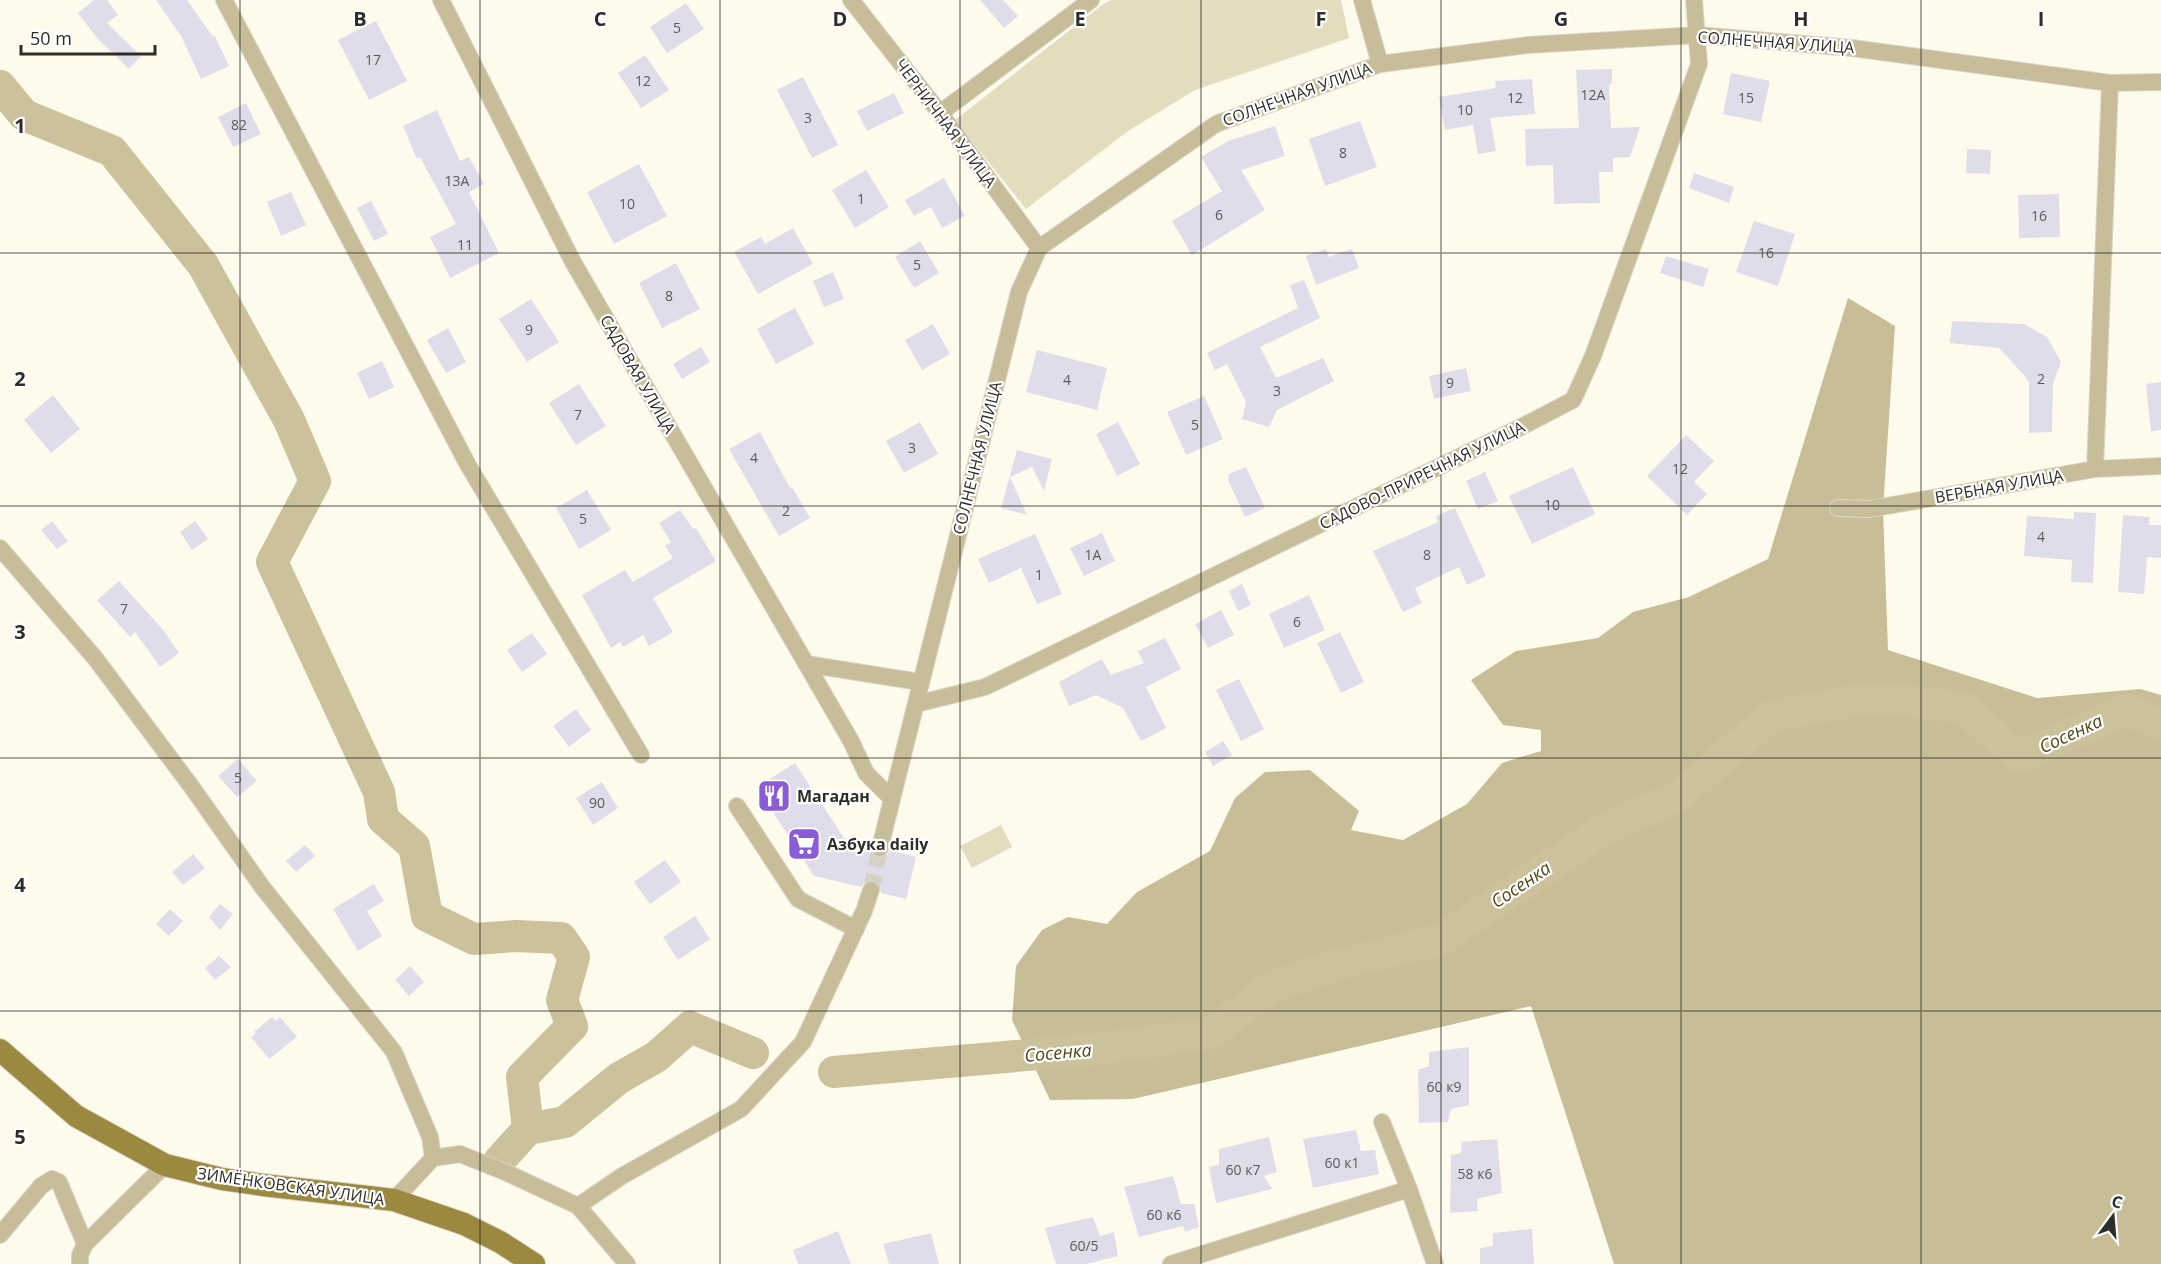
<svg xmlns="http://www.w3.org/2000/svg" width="2161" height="1264" viewBox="0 0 2161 1264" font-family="'Open Sans',sans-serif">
  <rect width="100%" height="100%" fill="#fffbec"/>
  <path fill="#e3dcbe" d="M1111,0h230l8,38 -154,52 -67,41 -102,78 -71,-89 147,-115z
    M1001,825l11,22 -40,21 -12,-22z"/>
  <path fill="#c7be97" d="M1848,298l47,28 -12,183 5,141 149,48 103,-9 21,6v569h-547l-83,-258 -398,93 -83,1 -38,-80 4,-54 26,-36 26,-13 39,7 30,-32 73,-41 25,-53 30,-26 45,-2 49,41 -8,19 52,10 64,-36 35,-41 39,-12v-21l-38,-5 -32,-45 45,-29 82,-13 35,-26 56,-15 79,-38z"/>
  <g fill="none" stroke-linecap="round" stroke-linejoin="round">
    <path stroke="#cbc19a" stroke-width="32" d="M0,86l24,29 88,36 91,114 86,155 26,61 -43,81 107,230 4,27 31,27 13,70 47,23 42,-3 45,2 13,19 -12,43 10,26 -50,51 6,52
      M834,1072l273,-24 104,-15 60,-46 68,-23 101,-24 166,-112 73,-32 92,-80 99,-18 93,9 57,51 106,-49 35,16
      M500,1160l28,-31 37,-7 54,-44 37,-21 34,-30 63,26"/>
  </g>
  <path fill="#e0ddeb" d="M94,0h13l11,15 -11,8 34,33 -12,13 -32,-31 -19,-25z
    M156,0h31l26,37 2,-1 14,30 -28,13 -20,-43z
    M980,0h23l15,16 -14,12z
    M686,3l18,26 -37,24 -17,-26z
    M376,21l31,60 -38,19 -31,-60z
    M645,55l24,35 -28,18 -23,-35z
    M1612,69v14l-3,2 2,43 29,-1 -10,30 -17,1v14h-14l1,31 -46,1 -1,-39 -27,1 -1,-37 54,-1 -3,-58z
    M1731,73l39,8 -9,41 -38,-8z
    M803,77l35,68 -26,13 -35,-68z
    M1532,79l3,35 -45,4 6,33 -18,3 -5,-29 -28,5 -6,-33 57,-9 -1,-7z
    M894,93l10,20 -37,18 -10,-20z
    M246,103l15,31 -28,13 -15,-30z
    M437,110l23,51 9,-4 15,27 -15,8 30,61 -49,25 -20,-41 26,-13 -36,-67 -3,2 -14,-33z
    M1360,121l17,46 -52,19 -16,-47z
    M1275,126l10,30 -44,14 24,40 -73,45 -20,-34 50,-30 -21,-34 27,-16z
    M1967,149l24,1 -1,24 -24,-1z
    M639,164l28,52 -53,28 -27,-52z
    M866,170l23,37 -34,21 -23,-38z
    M1694,173l40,14 -5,16 -40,-15z
    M944,178l21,38 -23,12 -11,-21 -17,9 -9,-16z
    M291,192l15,33 -25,11 -14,-34z
    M2059,194l1,43 -41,1 -1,-43z
    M371,201l17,33 -14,7 -17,-33z
    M1754,221l41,13 -17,52 -42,-14z
    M793,228l20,36 -55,30 -24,-42 27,-15 4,7z
    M920,241l19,32 -25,15 -19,-31z
    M1326,249l3,8 23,-8 7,19 -43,17 -10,-29z
    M1666,256l43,13 -6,18 -43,-14z
    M676,263l24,46 -38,19 -23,-45z
    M833,272l11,27 -20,8 -11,-26z
    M1304,280l16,38 -60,29 16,31 47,-20 11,23 -57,29 -8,17 -27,-8 4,-17 -19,-38 -12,6 -8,-17 91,-45 -8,-23z
    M531,299l28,43 -32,20 -28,-43z
    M795,308l19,36 -38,20 -19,-35z
    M1952,321l72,3 23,13 14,25 -8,22 -1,48 -23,1v-50l-5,-8 -25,-27 -49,-5z
    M933,324l17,30 -28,16 -17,-30z
    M448,328l18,34 -20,11 -19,-33z
    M701,347l9,15 -28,17 -9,-15z
    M1037,350l70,18 -10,42 -71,-18z
    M382,361l12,26 -25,12 -12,-26z
    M1466,368l5,23 -37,8 -5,-23z
    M2161,382v48l-10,1 -5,-47z
    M579,384l27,42 -30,19 -27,-42z
    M53,395l27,34 -29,24 -27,-33z
    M1204,396l19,43 -37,16 -19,-43z
    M920,422l18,32 -34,19 -18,-32z
    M1118,422l22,42 -23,12 -21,-42z
    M760,432l30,56 2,-1 18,31 -31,18 -50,-87z
    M1686,435l28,26 -20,21 13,12 -20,21 -40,-39z
    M1017,450l35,9 -8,32 -12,-24 -22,10 17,38 -26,-7z
    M1246,467l19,41 -20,9 -17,-37 1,-6z
    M1573,467l22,47 -63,30 -23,-48z
    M1485,472l13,29 -20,8 -12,-28z
    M587,490l24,40 -32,19 -23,-41z
    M1455,508l31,68 -19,9 -8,-18 -44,21 7,15 -19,9 -30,-61 65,-29 -2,-6z
    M680,510l13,19 3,-1 20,33 -63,37 20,34 -24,14 -6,-11 -20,12 -3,-5 -9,6 -29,-53 43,-25 8,12 40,-24 -8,-12 6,-4 -12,-19z
    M2074,512l22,1 -3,70 -22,-1 1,-22 -48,-4 3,-40 47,3z
    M2123,515l27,2 -1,8h12v33l-14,-1 -3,37 -26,-2z
    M52,521l16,20 -11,8 -16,-19z
    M195,521l13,18 -16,11 -12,-18z
    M1102,533l13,28 -31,15 -14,-28z
    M1035,534l27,60 -25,10 -16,-36 -32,15 -11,-24z
    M119,581l45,50 15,22 -19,14 -25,-35 -5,5 -33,-37z
    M1242,584l9,21 -13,6 -9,-20z
    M1309,595l16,35 -41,18 -15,-34z
    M1221,610l13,25 -26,13 -13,-24z
    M1340,632l24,50 -23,11 -24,-50z
    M532,633l15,21 -25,18 -15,-22z
    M1165,638l16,31 -35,18 20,41 -25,13 -18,-33 -27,-13 -27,11 -10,-24 43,-23 9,16 33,-12 -6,-12z
    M1239,679l25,50 -23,12 -25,-51z
    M576,709l15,21 -22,17 -16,-21z
    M1223,741l9,14 -19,11 -8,-14z
    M238,759l19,22 -20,16 -19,-21z
    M795,763l49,75 26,7 2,10 6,3 9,-2 3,-6 26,7 -10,42 -25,-6 -2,-9 -5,-4 -9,2 -4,5 -47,-11 -57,-89z
    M602,782l16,26 -25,17 -17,-27z
    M305,845l10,11 -19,16 -10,-11z
    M193,854l12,14 -22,17 -11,-13z
    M665,860l16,22 -31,22 -16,-22z
    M374,884l10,17 -17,10 15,25 -24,15 -25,-42z
    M220,904l13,10 -13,16 -11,-13z
    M170,909l13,12 -14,15 -13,-12z
    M695,916l15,23 -32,21 -15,-23z
    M219,956l12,11 -16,13 -10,-12z
    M410,966l14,16 -15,14 -14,-16z
    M272,1017l4,4 4,-4 17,20 -28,22 -18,-22 5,-4 -2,-1z
    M1469,1047v58l-18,4 -3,13 -29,1 -1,-53 11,-4v-14z
    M1356,1130l5,21 14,-1 4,24 -66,14 -10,-49z
    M1269,1137l8,35 -13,4 8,13 -56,14 -7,-36 10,-2v-16z
    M1497,1139l5,54 -25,6 1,12 -28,2 1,-58 10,-2 1,-11z
    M1173,1176l8,28h13l5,23 -14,5 -2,-6 -44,11 -15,-50z
    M1093,1217l7,19 14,-4 4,24 -32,8h-30l-11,-36z
    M1532,1229l2,35h-54v-16l13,-2v-13z
    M838,1231l13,33h-53l-5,-14z
    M931,1233l8,31h-50l-6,-20z"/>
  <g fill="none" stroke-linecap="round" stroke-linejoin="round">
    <path stroke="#d5d2c5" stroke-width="16" stroke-dasharray="16 8" stroke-linecap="butt" d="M871,890l9,-42"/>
    <g stroke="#dad6c9" stroke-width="18">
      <path id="minor" d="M224,0l244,465 173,290
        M441,0l132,262 278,479 15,32 26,26 -12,49
        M851,0l89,113 99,135
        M1362,0l18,64
        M940,113l151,-113
        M2095,469l15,-386
        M1838,508l32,1 225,-40 66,-3
        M0,548l95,110 96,128 72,102 131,164 36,85 3,21
        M806,664l114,18
        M916,704l69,-17 542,-263 46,-24 20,-44 106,-292 -5,-64
        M892,799l127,-507 20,-44 177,-124 164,-60 148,-19 170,-10 154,13 258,35 51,-1
        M737,806l61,93 58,30
        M1382,1122l27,67 26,75
        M394,1200l39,-42 27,-4 45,18 73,34 49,58
        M578,1206l44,-30 119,-67 62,-67 61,-131 7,-21
        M0,1235l41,-49 11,-7 7,3 26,62
        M80,1264v-9l5,-11 80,-79
        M1171,1264l238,-75"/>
    </g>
    <g stroke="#dad6c9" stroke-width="24">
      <path id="major" d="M0,1050l76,66 89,49 57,14 41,6 131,15 70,24 36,18 34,22"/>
    </g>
    <use href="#minor" stroke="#c7be99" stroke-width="16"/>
    <use href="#major" stroke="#9b893f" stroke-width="22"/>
  </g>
  <path fill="none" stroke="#2f2d28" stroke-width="1.5" stroke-opacity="0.55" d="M240,0v1264M480,0v1264M720,0v1264M960,0v1264M1201,0v1264M1441,0v1264M1681,0v1264M1921,0v1264M0,253h2161M0,506h2161M0,758h2161M0,1011h2161"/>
  <defs>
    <g id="restaurant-square" transform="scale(1.725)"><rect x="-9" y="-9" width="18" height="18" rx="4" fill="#8a5cd6" stroke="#fff"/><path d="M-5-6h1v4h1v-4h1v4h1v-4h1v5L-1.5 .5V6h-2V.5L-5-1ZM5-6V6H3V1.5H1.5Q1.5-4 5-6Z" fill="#fff"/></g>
    <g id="supermarket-square" transform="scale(1.725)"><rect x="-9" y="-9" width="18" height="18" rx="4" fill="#8a5cd6" stroke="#fff"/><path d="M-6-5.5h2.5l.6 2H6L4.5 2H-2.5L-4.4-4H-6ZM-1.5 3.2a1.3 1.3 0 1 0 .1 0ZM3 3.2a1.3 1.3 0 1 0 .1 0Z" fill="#fff"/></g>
  </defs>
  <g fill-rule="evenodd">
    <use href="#restaurant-square" x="774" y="796"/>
    <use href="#supermarket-square" x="804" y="844"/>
  </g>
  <g text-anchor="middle" stroke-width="4.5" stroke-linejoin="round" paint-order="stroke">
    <g font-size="14" fill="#5b5959">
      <text x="677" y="33">5</text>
      <text x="373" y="65">17</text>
      <text x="643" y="86">12</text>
      <text x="1593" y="100">12А</text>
      <text x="1515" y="103">12</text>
      <text x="1746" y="103">15</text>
      <text x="1465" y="115">10</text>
      <text x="808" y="123">3</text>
      <text x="239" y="130">82</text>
      <text x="1343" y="158">8</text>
      <text x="457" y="186">13А</text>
      <text x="861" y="204">1</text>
      <text x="627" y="209">10</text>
      <text x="1219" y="220">6</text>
      <text x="2039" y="221">16</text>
      <text x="465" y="250">11</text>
      <text x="1766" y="258">16</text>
      <text x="917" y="270">5</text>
      <text x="669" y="301">8</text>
      <text x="529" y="335">9</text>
      <text x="2041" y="384">2</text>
      <text x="1067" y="385">4</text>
      <text x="1450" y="388">9</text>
      <text x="1277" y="396">3</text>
      <text x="578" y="420">7</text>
      <text x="1195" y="430">5</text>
      <text x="912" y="453">3</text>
      <text x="754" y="463">4</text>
      <text x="1680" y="474">12</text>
      <text x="1552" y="510">10</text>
      <text x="786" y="516">2</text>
      <text x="583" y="524">5</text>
      <text x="2041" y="542">4</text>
      <text x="1093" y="560">1А</text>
      <text x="1427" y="560">8</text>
      <text x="1039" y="580">1</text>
      <text x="124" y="614">7</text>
      <text x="1297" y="627">6</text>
      <text x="238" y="783">5</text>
      <text x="597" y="808">90</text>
      <text x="1444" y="1092">60 к9</text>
      <text x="1342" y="1168">60 к1</text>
      <text x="1243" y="1175">60 к7</text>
      <text x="1475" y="1179">58 к6</text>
      <text x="1164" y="1220">60 к6</text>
      <text x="1084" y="1251">60/5</text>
    </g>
    <g font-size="16" fill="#2f2d28" stroke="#fff">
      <text transform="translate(1776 42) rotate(4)" y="6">СОЛНЕЧНАЯ УЛИЦА</text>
      <text transform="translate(1297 94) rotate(-20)" y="6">СОЛНЕЧНАЯ УЛИЦА</text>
      <text transform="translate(946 123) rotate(53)" y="6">ЧЕРНИЧНАЯ УЛИЦА</text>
      <text transform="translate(638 374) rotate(60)" y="6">САДОВАЯ УЛИЦА</text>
      <text transform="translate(977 458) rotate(-76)" y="6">СОЛНЕЧНАЯ УЛИЦА</text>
      <text transform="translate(1422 475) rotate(-26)" y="6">САДОВО-ПРИРЕЧНАЯ УЛИЦА</text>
      <text transform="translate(1999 486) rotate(-10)" y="6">ВЕРБНАЯ УЛИЦА</text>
      <text transform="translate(291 1186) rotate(8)" y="6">ЗИМЁНКОВСКАЯ УЛИЦА</text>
    </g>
    <g font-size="16" font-weight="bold" fill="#2f2d28" stroke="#fff" text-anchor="start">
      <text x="797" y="802">Магадан</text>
      <text x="827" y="850">Азбука daily</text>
    </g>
    <g font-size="18" font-style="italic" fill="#514616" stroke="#fff">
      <text transform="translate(2071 734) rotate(-25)" y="6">Сосенка</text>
      <text transform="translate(1521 885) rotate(-34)" y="6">Сосенка</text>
      <text transform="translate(1058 1053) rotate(-5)" y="6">Сосенка</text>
    </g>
  </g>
  <g font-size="20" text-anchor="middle" font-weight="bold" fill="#2f2d28" stroke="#fff" stroke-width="4.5" stroke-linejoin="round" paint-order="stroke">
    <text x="360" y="26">B</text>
    <text x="600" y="26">C</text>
    <text x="840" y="26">D</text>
    <text x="1080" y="26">E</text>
    <text x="1321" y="26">F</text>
    <text x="1561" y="26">G</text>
    <text x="1801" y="26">H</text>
    <text x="2041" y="26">I</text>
    <text x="20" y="133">1</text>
    <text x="20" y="386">2</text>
    <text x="20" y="639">3</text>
    <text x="20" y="892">4</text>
    <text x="20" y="1144">5</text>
  </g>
  <g transform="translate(2113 1216) rotate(16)" stroke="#ffffff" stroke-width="4.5" paint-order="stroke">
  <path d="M0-4.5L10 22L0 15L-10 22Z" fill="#2f2d28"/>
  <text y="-9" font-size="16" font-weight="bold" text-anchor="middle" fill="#2f2d28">С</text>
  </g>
  <path d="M21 45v9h134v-9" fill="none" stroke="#2f2d28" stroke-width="3"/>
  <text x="30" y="45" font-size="18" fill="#2f2d28" stroke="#ffffff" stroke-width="4.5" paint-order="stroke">50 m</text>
</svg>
